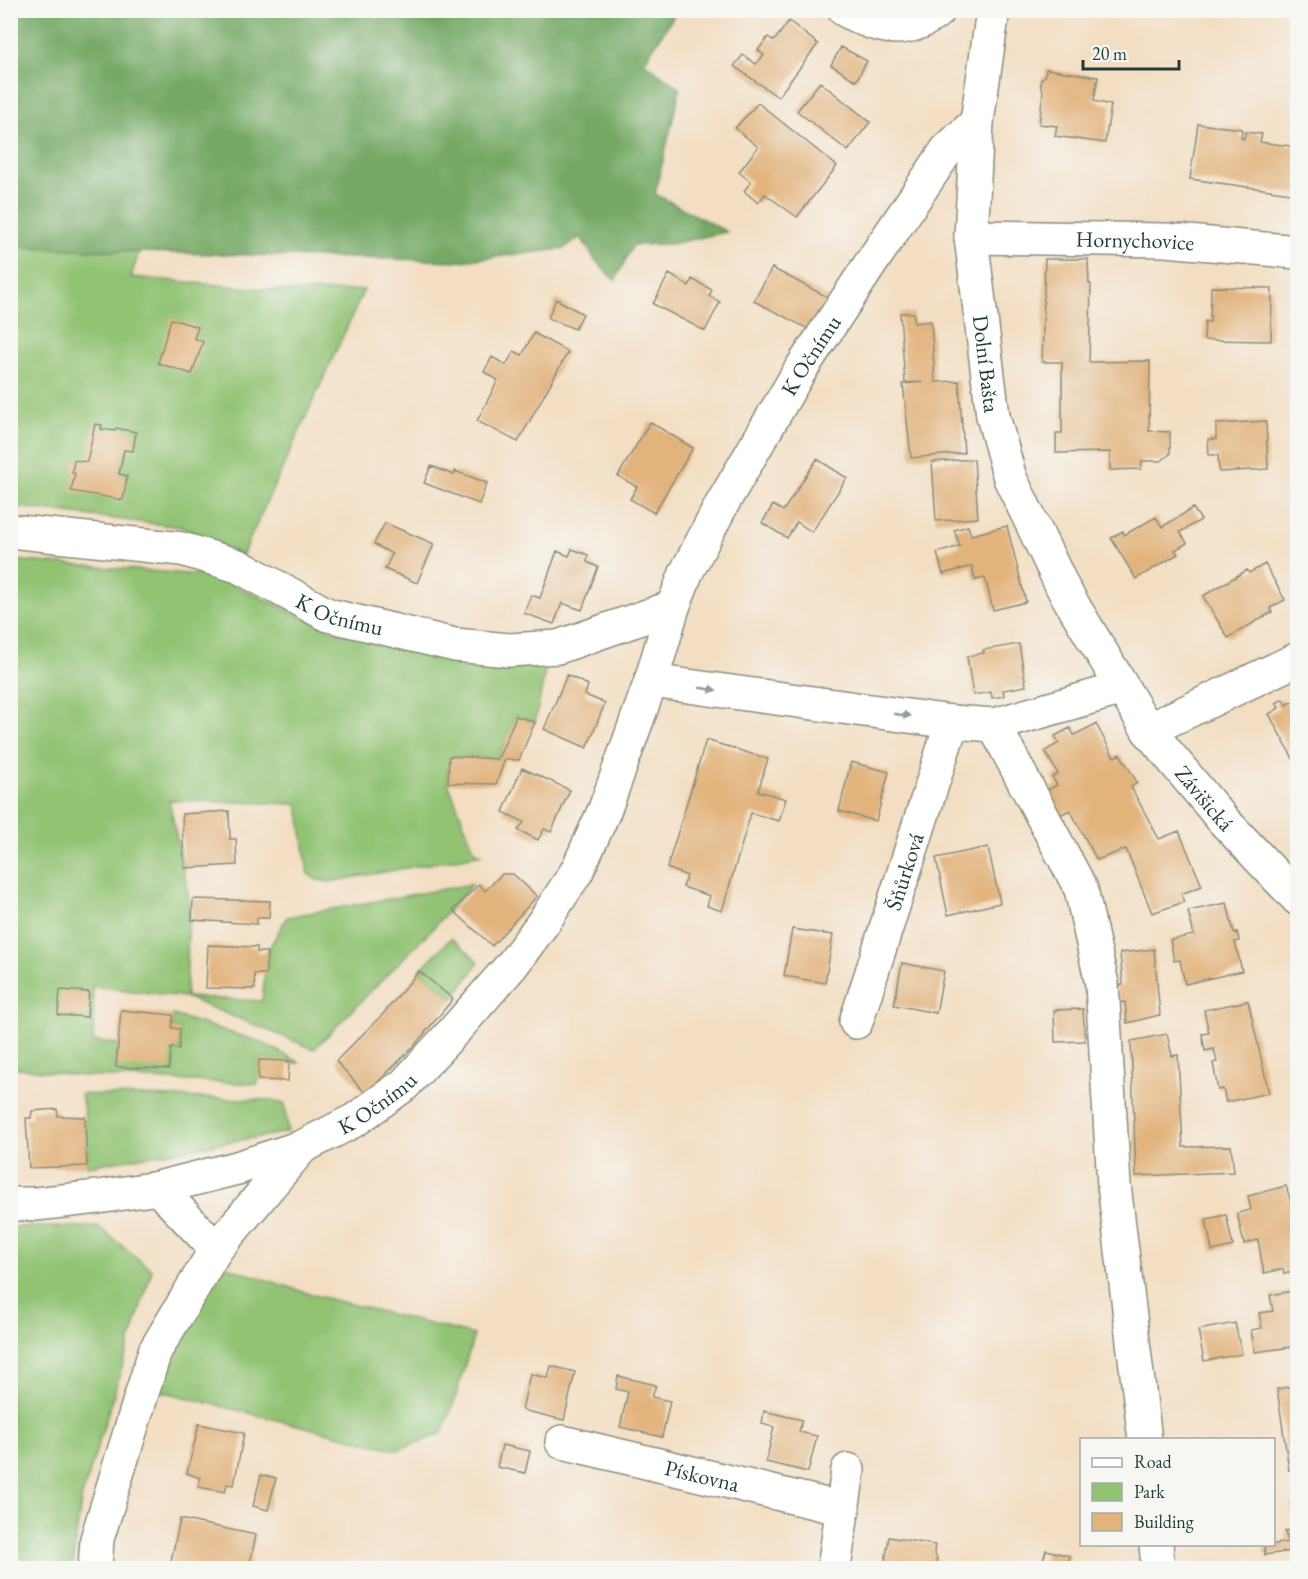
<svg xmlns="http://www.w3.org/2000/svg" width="1308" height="1579" viewBox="0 0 1308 1579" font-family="'EB Garamond',serif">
  <rect width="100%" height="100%" fill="#f6f6f2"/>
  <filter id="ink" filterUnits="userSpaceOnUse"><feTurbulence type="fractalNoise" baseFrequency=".0167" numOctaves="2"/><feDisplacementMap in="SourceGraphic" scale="12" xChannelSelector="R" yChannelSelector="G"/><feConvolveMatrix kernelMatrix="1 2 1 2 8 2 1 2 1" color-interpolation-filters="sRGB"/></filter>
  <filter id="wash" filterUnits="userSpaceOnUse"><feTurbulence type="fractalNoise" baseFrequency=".008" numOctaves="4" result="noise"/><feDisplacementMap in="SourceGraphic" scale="24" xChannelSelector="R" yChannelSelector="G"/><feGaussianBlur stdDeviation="1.35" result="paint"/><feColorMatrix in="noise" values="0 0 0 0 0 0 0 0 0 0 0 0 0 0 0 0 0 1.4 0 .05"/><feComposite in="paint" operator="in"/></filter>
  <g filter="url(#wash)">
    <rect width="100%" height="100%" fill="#f3dec3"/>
    <path fill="#92c373" stroke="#588054" stroke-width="1.5" d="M10,246l129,6 -8,25 163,15 70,-2 -122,266 -61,-29 -170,-21z
      M11,560l203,16 117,54 130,32 86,-1 -12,61 -19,-6 -18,43 -49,-3 -1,27 27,69 8,2 -154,28 -12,-2 -9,-6 -10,-70 -129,-4 20,98 -3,99 76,4 5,-49 20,-35 185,-33 -37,42 -121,123 -129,-52 -93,-11 2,28 -1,27 25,3 -2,22 55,-18h8l1,-19 -8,-1 1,-13 88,27 39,21 -41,-3 -1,24 -176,-8 -71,-9z
      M451,938l28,24 -26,37 -34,-28z
      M81,1094l190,6 14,4 3,28 -201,34 -2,-49z
      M11,1227h88l53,43 -71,230 -9,68h-61z
      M218,1264l92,30 164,41 -21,70 -12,29 -44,16 -240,-60 -4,-6z"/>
    <path fill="#75a965" stroke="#4a734c" stroke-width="1.5" d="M10,11h667l-33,51 36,27 -25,105 72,38 -56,12 -38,1 -18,36 -20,-21 -14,-23 -18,12 -103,12 -321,-9 -128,-6z"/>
    <g id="blocks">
      <path fill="#e2b37d" d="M789,21l29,23 -40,53 -44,-31 9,-11 13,9 8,-9 -6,-5 10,-13 6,4z
        M841,47l26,14 -11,20 -25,-16z
        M1046,69l52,8 -4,24 17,4 -6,38 -50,-7 2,-10 -18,-2 4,-33 -2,-4v-8l4,-3z
        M820,82l50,40 -22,29 -51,-40z
        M758,103l79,63 -40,51 -32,-23 -7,9 -14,-12 7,-9 -12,-10 19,-25 -23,-19z
        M1198,124l44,5 -1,9 3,1 1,-7 17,2 -2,8 38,5v47l-108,-15z
        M1045,259h43l1,25h2l-2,78 61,-1 -1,70 21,1v22l-9,7h-19l-1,8 -31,1v-18l-54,1v-20h6v-71h-20z
        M772,268l65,34 -17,33 -66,-34z
        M669,274l20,12 3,-7 20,11 -3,6 11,6 -15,29 -52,-27z
        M1211,287l61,1 -1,53 -67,-1 1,-19 5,1z
        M556,299l27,15 -8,15 -27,-11z
        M900,313h14v10l17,-2 4,61 24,-1 5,72 -53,5 -8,-74 19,-2 -17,1z
        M171,319l27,8 -4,11 9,4 -11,32 -34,-11z
        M534,333l34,19 -50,90 -41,-21 21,-41 -14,-8 8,-15 14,8 8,-14 8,4z
        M1266,421l2,48 -49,3 -1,-17h-9l-1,-16h8v-15z
        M650,422l43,26 -39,65 -24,-14 7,-12 -19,-11z
        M95,424l7,1 -1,4 14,2 1,-3 20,4 -3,19 -9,-1 -5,24 8,2 -4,24 -52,-9 4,-18h-3l2,-13 13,2z
        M817,459l30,19 -35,54 -15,-10 -10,16 -25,-15 11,-18 10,6z
        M974,459l4,59 -42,3 -4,-59z
        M431,466l23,9 1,-4 32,12 -8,21 -55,-21z
        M1193,508l8,12 -21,12 7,11 -12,7 3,4 -42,25 -25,-41 12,-7 1,4 32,-18 6,10z
        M385,523l49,21 -17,39 -32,-14 7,-15 -18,-10z
        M968,526l3,9 36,-9 19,76 -33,8 -8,-32 -10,2 -3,-14 -29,8 -6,-21 23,-7 -6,-16z
        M572,549l16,6 -1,7 11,5 -16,43 -20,-7 -8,21 -30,-11 7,-18 9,3 17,-47 12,5z
        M1265,564l20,36 -15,8 2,4 -44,26 -25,-42 44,-26 2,3z
        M1019,644l7,42 -23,4 1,6 -12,2 -1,-6 -18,3 -6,-39 17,-3 -1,-3z
        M567,675l21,10 -3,10 20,8 -18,45 -43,-19z
        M1283,699l3,6 12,-6v69l-29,-54 10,-6 -3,-5z
        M516,716l19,6 -16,38 -14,-1 -9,25 -48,-1 1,-27 49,3z
        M1096,724l18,33 6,-3 17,28 -6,5 28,52 20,-8 23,55 -21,8 3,8 -32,11 -26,-64 -29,11 -27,-50 -12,6 -13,-24 12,-7 -5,-8 6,-3 -13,-23 14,-8 -4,-7 15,-8 4,7z
        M706,740l62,19 -10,32 28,8 -7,22 -28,-8 -29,98 -15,-5 3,-10 -27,-9 4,-11 -20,-8z
        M851,762l38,10 -13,49 -37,-10z
        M522,768l48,22 -19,42 -7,-3 -6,11 -20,-10 6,-8 -21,-10z
        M229,811l1,28h6l1,26 -53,3 -2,-54z
        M988,847l12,56 -52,12 -12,-57z
        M502,874h11l24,22 -45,50 -39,-36 26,-26 6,7z
        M193,899l77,2 -1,17h-12v6l-65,-4z
        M1227,903l7,30 3,-1 2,9 -4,1 7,29 -57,13 -5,-24 -6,1 -4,-21 24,-5 -6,-24z
        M792,929l41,6 -8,48 -41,-7z
        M208,945l49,2v5h10l-1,22h-12l1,15 -49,-1z
        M1154,949l6,66 -33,8 -2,-21 -7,1 -2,-17 7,-1 -3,-32z
        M902,963l42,8 -8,42 -42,-8z
        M419,971l34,28 -39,47 -48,48 -30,-33 47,-47z
        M60,990l29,2 -2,25 -29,-2z
        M1248,1001l21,92 -43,9 -3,-13 -5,1 -5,-27 4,-1 -3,-13 -9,2 -3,-17 7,-1 -5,-23z
        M1083,1009l2,32 -30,1 -1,-32z
        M121,1010l52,5 -1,13 8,1 -1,20 -8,-1 -2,21 -53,-2z
        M1167,1034l5,22 6,-1 5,92 48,-1 3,26 -98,4 -5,-135z
        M259,1060l30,1 -1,20 -30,-1z
        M57,1109l1,7 27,1 2,49 -58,2 -3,-50h5l1,-7z
        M1286,1186l12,38v47l-14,3 -1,-5 -19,4 -6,-33 -14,4 -7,-31 14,-3 -3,-14z
        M1226,1215l7,31 -21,5 -6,-32z
        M1298,1290v56l-43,6 -4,-22 11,-2 -3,-15 14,-2 -3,-16z
        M1235,1323l7,31 -38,7 -6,-31z
        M551,1366l24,6 -11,48 -42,-10 8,-36 18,4z
        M618,1376l38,9 -4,12 18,4 -8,36 -42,-10 8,-35 -12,-3z
        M1298,1385v83l-9,2 -12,-81z
        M764,1411l38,9 -3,12 18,4 -9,36 -42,-10 8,-35 -12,-3z
        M199,1424l45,9 -10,52 -7,-1 -2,8 -27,-5 2,-9 -13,-5z
        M502,1445l28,6 -5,22 -28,-6z
        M261,1475l15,3 -8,32 -15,-4z
        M1298,1504v46l-33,5 -1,-9 24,-4 -3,-11 11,-2 -5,-24z
        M180,1519l76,16 -7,33h-67l-12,-2z
        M889,1537l46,8 -1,7 3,6 -2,10h-51z
        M1046,1550l24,6 -3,12h-26z"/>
    </g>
  </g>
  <g filter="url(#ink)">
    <use href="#blocks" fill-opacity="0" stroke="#898e7c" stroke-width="1.5"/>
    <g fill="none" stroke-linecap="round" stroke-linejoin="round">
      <g stroke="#898e7c" stroke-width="36">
        <g id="minor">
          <path d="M845,10c33,19 63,26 94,0"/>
          <path id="s1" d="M993,10l-16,112 -6,115 22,179 17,62 54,112 84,140 75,90 75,79"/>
          <path id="s2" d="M971,237l195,3 132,12"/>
          <path id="s3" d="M10,531l172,18 56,17 90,49 127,30 54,5 49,-3 115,-40"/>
          <path d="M651,681l301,41 42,3 129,-37"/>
          <path d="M994,725l87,164 21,95 12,201 31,255"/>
          <path d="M1148,730l150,-71"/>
          <path id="s4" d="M856,1022l96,-300"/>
          <path d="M158,1188l58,61"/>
          <path id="s5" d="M10,1204h26l62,-7 60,-9 79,-20 65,-21 53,-27 49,-35 50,-54 58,-66 31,-42 34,-52 28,-62 46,-128 22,-74 13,-34 36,-69 77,-132 74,-112 74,-110 30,-28"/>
          <path id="s6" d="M562,1442l281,67"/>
          <path d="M1156,1544l2,24"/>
          <path d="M95,1568l2,-29 58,-188 61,-102 86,-102"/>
          <path d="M834,1568l14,-98"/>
        </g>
      </g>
      <use href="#minor" stroke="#fff" stroke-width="33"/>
    </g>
    <defs><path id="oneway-solid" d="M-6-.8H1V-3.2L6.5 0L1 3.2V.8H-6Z" transform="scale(1.5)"/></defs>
    <g fill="#8f9e9a">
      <use href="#oneway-solid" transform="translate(708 689) rotate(8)"/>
      <use href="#oneway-solid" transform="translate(902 715) rotate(8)"/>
    </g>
  </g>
  <g text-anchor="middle" stroke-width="5" stroke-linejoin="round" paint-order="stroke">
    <g font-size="22" fill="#1f3d34" stroke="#f6f6f2">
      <text dy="8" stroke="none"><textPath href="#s2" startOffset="164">Hornychovice</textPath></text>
      <text dy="8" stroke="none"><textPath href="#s5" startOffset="1263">K Očnímu</textPath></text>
      <text dy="8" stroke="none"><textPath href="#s1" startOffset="356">Dolní Bašta</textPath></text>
      <text dy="8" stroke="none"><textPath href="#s3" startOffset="345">K Očnímu</textPath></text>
      <text dy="8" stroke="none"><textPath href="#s1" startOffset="849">Závišická</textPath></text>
      <text dy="8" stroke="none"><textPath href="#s4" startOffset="158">Šňůrková</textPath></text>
      <text dy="8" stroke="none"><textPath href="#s5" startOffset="386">K Očnímu</textPath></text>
      <text dy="8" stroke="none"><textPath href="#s6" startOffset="144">Pískovna</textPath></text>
    </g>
  </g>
  <rect width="1308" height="1579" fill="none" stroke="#f6f6f2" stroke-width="36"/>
  <rect x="1080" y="1438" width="195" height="108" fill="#f6f6f2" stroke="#a0aca6" stroke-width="1.5"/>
  <rect x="1092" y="1458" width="30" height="9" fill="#ffffff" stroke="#a0aca6" stroke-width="1.5"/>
  <text x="1134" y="1468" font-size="18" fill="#1f3d34">Road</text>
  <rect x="1092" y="1483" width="30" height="18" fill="#92c373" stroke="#a0aca6" stroke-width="1.5"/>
  <text x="1134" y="1498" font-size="18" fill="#1f3d34">Park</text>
  <rect x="1092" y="1513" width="30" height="18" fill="#e2b37d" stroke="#a0aca6" stroke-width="1.5"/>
  <text x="1134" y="1528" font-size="18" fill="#1f3d34">Building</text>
  <path d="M1083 60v9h96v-9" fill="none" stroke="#1f3d34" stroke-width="3"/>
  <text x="1092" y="60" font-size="18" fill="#1f3d34" stroke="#f6f6f2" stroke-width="4.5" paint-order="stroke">20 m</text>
</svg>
